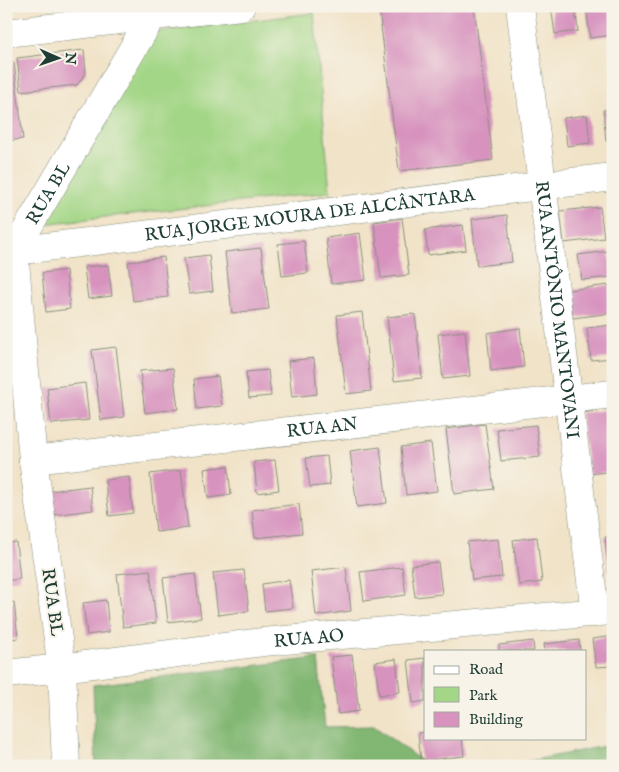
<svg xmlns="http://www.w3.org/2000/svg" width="619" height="772" viewBox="0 0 619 772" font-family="'IM FELL English',serif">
  <rect width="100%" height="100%" fill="#f7f3e8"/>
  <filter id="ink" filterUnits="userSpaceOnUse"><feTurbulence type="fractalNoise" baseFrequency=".02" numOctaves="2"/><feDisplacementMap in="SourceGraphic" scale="10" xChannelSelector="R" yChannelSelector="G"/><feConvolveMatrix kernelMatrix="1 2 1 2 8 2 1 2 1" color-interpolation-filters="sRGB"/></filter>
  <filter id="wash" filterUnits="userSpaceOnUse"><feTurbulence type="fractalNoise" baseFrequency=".0096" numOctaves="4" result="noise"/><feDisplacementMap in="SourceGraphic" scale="20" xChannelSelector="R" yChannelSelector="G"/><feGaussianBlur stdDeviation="1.12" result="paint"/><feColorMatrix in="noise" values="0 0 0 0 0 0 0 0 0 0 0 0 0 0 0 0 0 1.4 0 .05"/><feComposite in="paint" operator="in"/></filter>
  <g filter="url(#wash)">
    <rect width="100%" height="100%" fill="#f1e3c8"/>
    <path fill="#a3d686" stroke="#618a5d" d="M314,13l16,179 -296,33 113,-192z"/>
    <path fill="#82b773" stroke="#507a54" d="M318,658l7,69 49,-1 54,40h-332l-3,-81z
      M605,746h8v20h-109z"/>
    <g id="blocks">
      <path fill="#d792be" d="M406,6h68l19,154 -94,11 -20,-161z
        M551,6h24l3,25 -23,3z
        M586,6h26l1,29 -23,3z
        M84,50l2,23 -9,12 -56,6 -4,-33z
        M14,62l9,77 -17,2v-78z
        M613,109v31l-7,1 -3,-31z
        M587,115l3,28 -23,3 -3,-28z
        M600,207l4,31 -40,5 -4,-32z
        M507,215l5,47 -35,4 -5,-47z
        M402,218l7,57 -28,3 -7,-56z
        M463,225l3,25 -38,5 -3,-25z
        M360,233l6,47 -35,4 -5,-46z
        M304,241l4,32 -26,3 -4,-32z
        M261,248l8,61 -37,4 -7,-61z
        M609,251l3,26 -30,3 -4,-25z
        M209,255l4,36 -24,3 -5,-36z
        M164,257l4,40 -35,4 -5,-39z
        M108,265l4,31 -24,3 -4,-32z
        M66,270l4,39 -24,3 -4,-39z
        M609,285l3,28 -39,5 -4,-28z
        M362,312l9,79 -25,3 -9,-79z
        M415,314l7,64 -28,3 -7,-64z
        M611,325l2,33 -22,2 -4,-32z
        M520,328l4,39 -33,4 -4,-38z
        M465,331l5,45 -27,3 -5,-45z
        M116,347l8,70 -23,3 -9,-70z
        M314,358l3,36 -25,3 -4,-36z
        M173,368l5,41 -33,4 -5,-42z
        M268,370l3,26 -22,2 -3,-26z
        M218,376l4,30 -25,3 -3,-30z
        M85,383l4,37 -38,4 -4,-36z
        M613,409v62l-24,3 -8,-61z
        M485,424l9,65 -40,5 -8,-65z
        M536,425l4,32 -39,4 -4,-32z
        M431,443l6,48 -31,4 -5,-48z
        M380,447l7,56 -30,4 -7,-56z
        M327,456l3,29 -20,2 -4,-29z
        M275,460l4,30 -22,3 -3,-31z
        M228,466l3,29 -23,3 -4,-29z
        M181,470l7,58 -32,4 -6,-58z
        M129,477l4,36 -24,3 -4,-36z
        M90,486l3,24 -40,5 -3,-24z
        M299,504l3,29 -47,5 -3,-28z
        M613,536v38h-4l-4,-37z
        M537,537l5,45 -23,3 -6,-45z
        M498,539l4,38 -30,3 -5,-38z
        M16,542l4,37 -14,2v-38z
        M438,562l4,32 -27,3 -4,-32z
        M346,567l5,44 -35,5 -5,-45z
        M402,567l4,28 -42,6 -4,-29z
        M150,570l6,53 -33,4 -6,-53z
        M244,570l5,41 -31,4 -5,-42z
        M195,574l6,44 -33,4 -5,-44z
        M289,580l4,28 -28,3 -3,-27z
        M106,600l3,32 -22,3 -4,-32z
        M14,602l4,36 -12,2v-37z
        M613,636v30l-17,1 -4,-28z
        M579,640l1,11h-35l-1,-7z
        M533,641l1,10h-35v-6z
        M352,655l7,56 -21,3 -7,-57z
        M425,658v43l-12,2 -5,-43z
        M396,659l4,33 -21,3 -4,-33z
        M425,732v6h37l2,18 -43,5 -3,-28z"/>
    </g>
  </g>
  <g filter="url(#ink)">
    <use href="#blocks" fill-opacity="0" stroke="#88907e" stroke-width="1"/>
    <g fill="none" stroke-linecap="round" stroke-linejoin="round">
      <g stroke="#88907e" stroke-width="29">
        <g id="minor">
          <path id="s1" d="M520,6l75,607"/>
          <path d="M6,33l235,-27"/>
          <path id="s2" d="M6,252l607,-75"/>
          <path id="s3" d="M33,460l580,-66"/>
          <path id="s4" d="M6,674l56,-6 201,-26 348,-31"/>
          <path id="s5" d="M66,766l-4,-98 -29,-208 -19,-209 144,-245"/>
        </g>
      </g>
      <use href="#minor" stroke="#fff" stroke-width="28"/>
    </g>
  </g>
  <g text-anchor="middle" stroke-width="4" stroke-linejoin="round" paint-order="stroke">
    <g font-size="18" fill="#1f3d34" stroke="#f7f3e8">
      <text dy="6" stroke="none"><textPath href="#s5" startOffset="585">RUA BL</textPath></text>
      <text dy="6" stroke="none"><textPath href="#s2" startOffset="306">RUA JORGE MOURA DE ALCÂNTARA</textPath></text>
      <text dy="6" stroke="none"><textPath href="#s1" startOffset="306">RUA ANTÔNIO MANTOVANI</textPath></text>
      <text dy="6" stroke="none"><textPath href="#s3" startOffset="291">RUA AN</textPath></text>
      <text transform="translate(53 602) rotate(82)" y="6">RUA BL</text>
      <text dy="6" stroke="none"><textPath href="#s4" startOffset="305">RUA AO</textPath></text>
    </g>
  </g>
  <rect width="619" height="772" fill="none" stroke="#f7f3e8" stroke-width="25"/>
  <rect x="424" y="650" width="162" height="90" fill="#f7f3e8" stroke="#a1aaa0"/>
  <rect x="434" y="666" width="25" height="8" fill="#ffffff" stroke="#a1aaa0"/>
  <text x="469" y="674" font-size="15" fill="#1f3d34">Road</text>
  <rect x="434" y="687" width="25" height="15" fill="#a3d686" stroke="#a1aaa0"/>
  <text x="469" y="700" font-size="15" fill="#1f3d34">Park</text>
  <rect x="434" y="712" width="25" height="15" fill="#d792be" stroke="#a1aaa0"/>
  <text x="469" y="724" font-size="15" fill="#1f3d34">Building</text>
  <g transform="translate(58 58) rotate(92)" stroke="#f7f3e8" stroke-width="4" paint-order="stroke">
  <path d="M0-4L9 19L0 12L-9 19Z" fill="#1f3d34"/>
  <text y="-8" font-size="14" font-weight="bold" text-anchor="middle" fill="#1f3d34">N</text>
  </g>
</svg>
